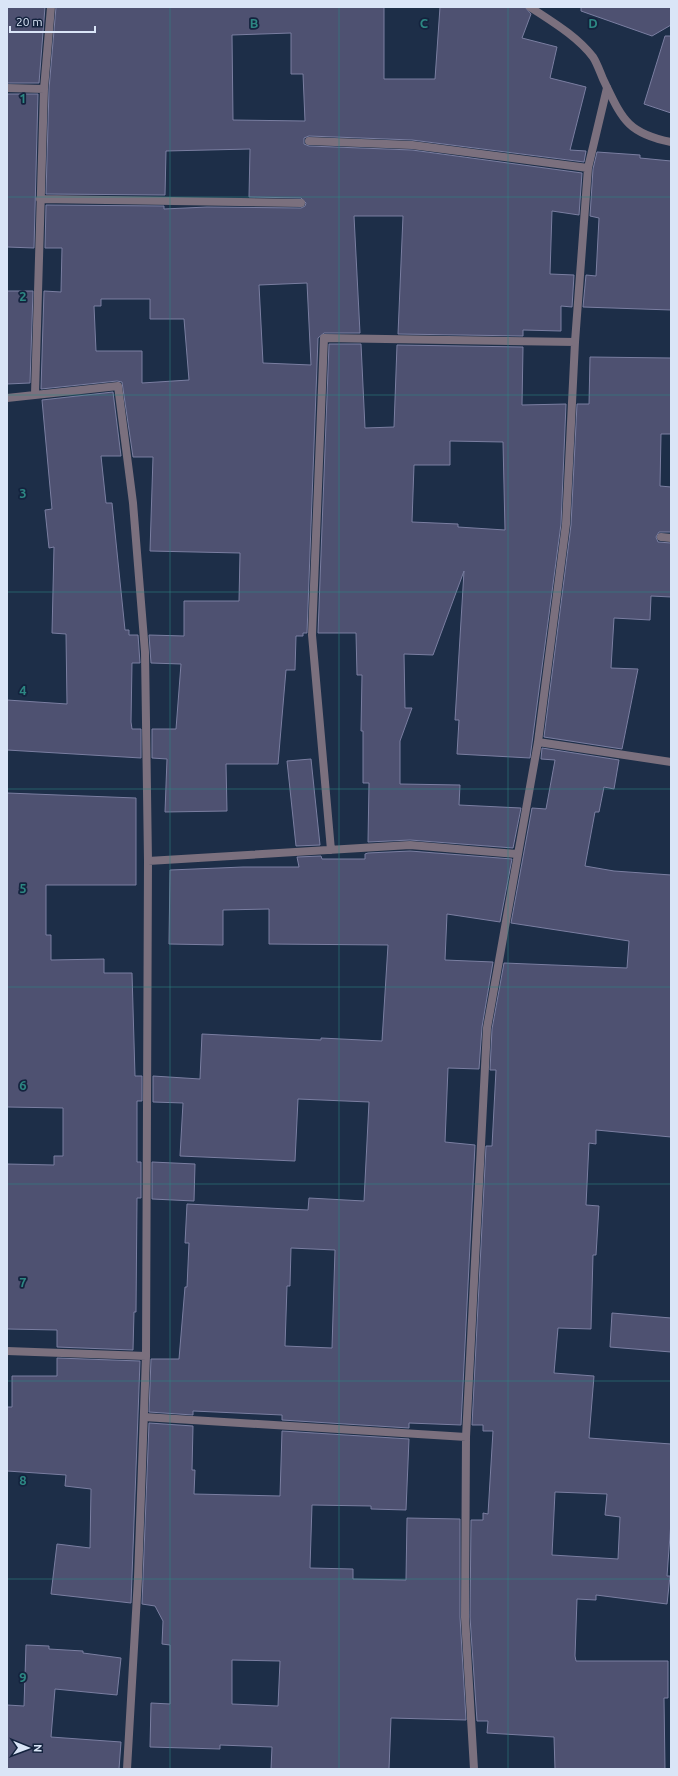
<svg xmlns="http://www.w3.org/2000/svg" width="678" height="1776" viewBox="0 0 678 1776" font-family="Ubuntu,sans-serif">
  <rect width="100%" height="100%" fill="#1d2e48"/>
  <path fill="#4e5171" stroke="#7a7ea1" fill-rule="evenodd" d="M7,7h38l-6,76h-32z
    M56,7h328v72h51l5,-72h85l6,7 -9,24 35,9 -7,31 36,9 -16,63 16,1 -2,11 -172,-22 -103,-4 -5,2v6l5,2 103,4 170,23 -3,42 -27,-4 -2,63 24,1 -2,32 -11,-1v25l-38,-1v6l-125,-2 5,-118h-49l6,117h-36l-6,5 -11,295h-4v3h-7l-1,34h-9l-8,94h-52l1,47 -62,1 2,-53 -15,-1v-29h24l5,-65 -30,-1 -2,-28 35,1v-35h55l1,-48 -90,-2 3,-94h-20l-11,-75 -5,-1 -76,8 3,-98 17,1 1,-44h-17l1,-43 118,1v3l43,-2 94,1 4,-2 1,-3 -5,-5 -52,-1 1,-48 -84,2 -1,44 -119,-1 3,-105zM291,33v41h12l2,47 -72,-1 -1,-85zM307,283l4,82 -48,-2 -4,-78zM101,299h49v20h34l5,61 -47,3v-32h-46l-2,-45h7z
    M581,7h90v18l-19,11 -71,-25z
    M665,36h6v77l-27,-9z
    M7,94h31l-4,154 -27,-1z
    M597,152l43,3v3l31,3v149l-88,-3 3,-32 10,1 3,-58 -9,-2 3,-47z
    M7,291h26l-3,92 -23,1z
    M329,344h32l4,84 29,-1 3,-82 126,2 -1,58 44,-1 -5,120 -31,234 -73,-4 2,-34h-4l9,-149 -31,84 -29,-1 1,54h7l-12,33v43l60,1 -1,20 62,3 -8,40 -103,-8 -42,2 1,-59h-6v-52h-2l1,-56h-5l-1,-42h-38zM450,441l53,1 2,88 -47,-3v-3l-46,-2 2,-57h36z
    M590,357l81,1v76h-10l-1,52 11,1v45h-12l-3,5 2,5 13,1v54l-20,-1 -1,24 -36,-2 -3,50 27,1 -16,80 -78,-12 27,-212 6,-121h12z
    M113,392l8,64h-20l5,47h6l13,127h4v5h9l2,28h-8l-1,59 1,7h9v29l-134,-8v-50l60,4 -1,-70 -14,-1 2,-86 -5,1 -4,-38 7,-1 -10,-109z
    M542,748l77,12 -5,29 -10,-2 -5,25h-4l-10,54 29,5 57,4v262l-75,-7v14l-7,-1 -3,62 13,1 -3,49h-3l-2,74 -33,-1 -4,45 40,3 -5,62 82,6v78l-4,54h3l-3,28 -71,-9v5l-19,-1 -2,57 1,5h92v37h-4l1,71h-110l-1,-32 -67,-4 1,-12h-11l-7,-104 1,-97h12v-7l5,1 5,-83h-10v-6h-11l14,-279h6l4,-76h-6l2,-41 12,-66 123,5 2,-27 -118,-18 21,-115 14,1 9,-49 -14,-1zM555,1492l52,2 -2,21 15,2 -2,42 -66,-4z
    M311,759l9,86 -24,1 -9,-85z
    M7,793l129,5v87h-90v50h5v25l53,-1v14h28l3,103h7v25h-5v61h4v36h-4l-1,114h-2l-1,38 -76,-3v-17l-50,-1v-165l47,1v-9h9v-48l-56,-1z
    M410,851l102,8 -12,63 -53,-8 -2,46 48,2 -11,65 -3,42 -31,-1 -3,74 30,3 -14,280 -52,-2v5l-127,-8v-5l-89,-4v4l-44,-3 2,-53h28l6,-72h2l2,-44h-4l2,-39 121,6 1,-12 55,3 5,-99 -71,-3 -3,62 -115,-5 3,-53 -30,-1v-26l47,3 2,-45 119,6v-2l61,3 6,-96 -119,-1v-35l-46,1v35l-54,-1 1,-74 73,-3h56l-2,-10 24,-1 1,3h43v-5l3,-1zM291,1248l44,2 -3,98 -47,-2 2,-60h3z
    M152,1162l43,2 -1,37 -42,-2z
    M612,1313l59,5v34l-61,-5z
    M57,1358l83,3 -9,242 -80,-9 6,-50 33,4 1,-59 -26,-3 1,-11 -59,-4v-64h5v-31h45z
    M149,1423l44,3 -1,44h3l-1,24 86,2 2,-65 127,8 -3,71 -35,-1v-3l-59,-1 -2,63 43,1v10l53,1 1,-62 53,1v98l6,103 -75,-2 -2,51h-118l1,-22 -52,-2v4l-70,-2 1,-44 19,1v-59l-8,-1 1,-23 -8,-15 -13,-2zM232,1660l48,1 -2,45 -46,-2z
    M26,1645l23,1v3l34,2v2l38,5 -4,37 -62,-6 -4,48 70,5 -2,27h-112v-64l17,1z"/>
  <g fill="none" stroke-linecap="round" stroke-linejoin="round">
    <path stroke="#7b707e" stroke-width="8" d="M7,88l37,1
      M309,141l103,4 176,23
      M40,199l261,4
      M35,394l9,-305 7,-82
      M7,398l111,-12 15,117 12,149 3,209 -2,495 -8,222 -11,191
      M661,537l10,1
      M538,742l133,20
      M331,850l-19,-215 12,-297 251,4
      M148,861l262,-16 107,9
      M7,1351l139,5
      M144,1417l322,20
      M474,1769l-9,-152 1,-180 21,-409 51,-286 28,-218 9,-182 13,-174 19,-80"/>
    <path stroke="#7b707e" stroke-width="8" d="M530,7c21,14 47,29 63,50 4,6 7,15 10,22 19,39 23,54 68,63"/>
  </g>
  <path fill="none" stroke="#2d8783" stroke-width="1" stroke-opacity="0.55" d="M170,7v1762M339,7v1762M508,7v1762M7,197h664M7,395h664M7,592h664M7,789h664M7,987h664M7,1184h664M7,1381h664M7,1579h664"/>
  <g font-size="13" text-anchor="middle" font-weight="bold" fill="#2d8783" stroke="#14233e" stroke-width="3.5" stroke-linejoin="round" paint-order="stroke">
    <text x="254" y="28">B</text>
    <text x="424" y="28">C</text>
    <text x="593" y="28">D</text>
    <text x="23" y="103">1</text>
    <text x="23" y="301">2</text>
    <text x="23" y="498">3</text>
    <text x="23" y="695">4</text>
    <text x="23" y="893">5</text>
    <text x="23" y="1090">6</text>
    <text x="23" y="1287">7</text>
    <text x="23" y="1485">8</text>
    <text x="23" y="1682">9</text>
  </g>
  <rect width="678" height="1776" fill="none" stroke="#dae5f7" stroke-width="16"/>
  <g transform="translate(28 1748) rotate(91)" stroke="#14233e" stroke-width="3" paint-order="stroke">
  <path d="M0-3L7 15L0 10L-7 15Z" fill="#dae5f7"/>
  <text y="-6" font-size="11" font-weight="bold" text-anchor="middle" fill="#dae5f7">N</text>
  </g>
  <path d="M10 26v6h85v-6" fill="none" stroke="#dae5f7" stroke-width="2"/>
  <text x="16" y="26" font-size="12" fill="#dae5f7" stroke="#14233e" stroke-width="3" paint-order="stroke">20 m</text>
</svg>
